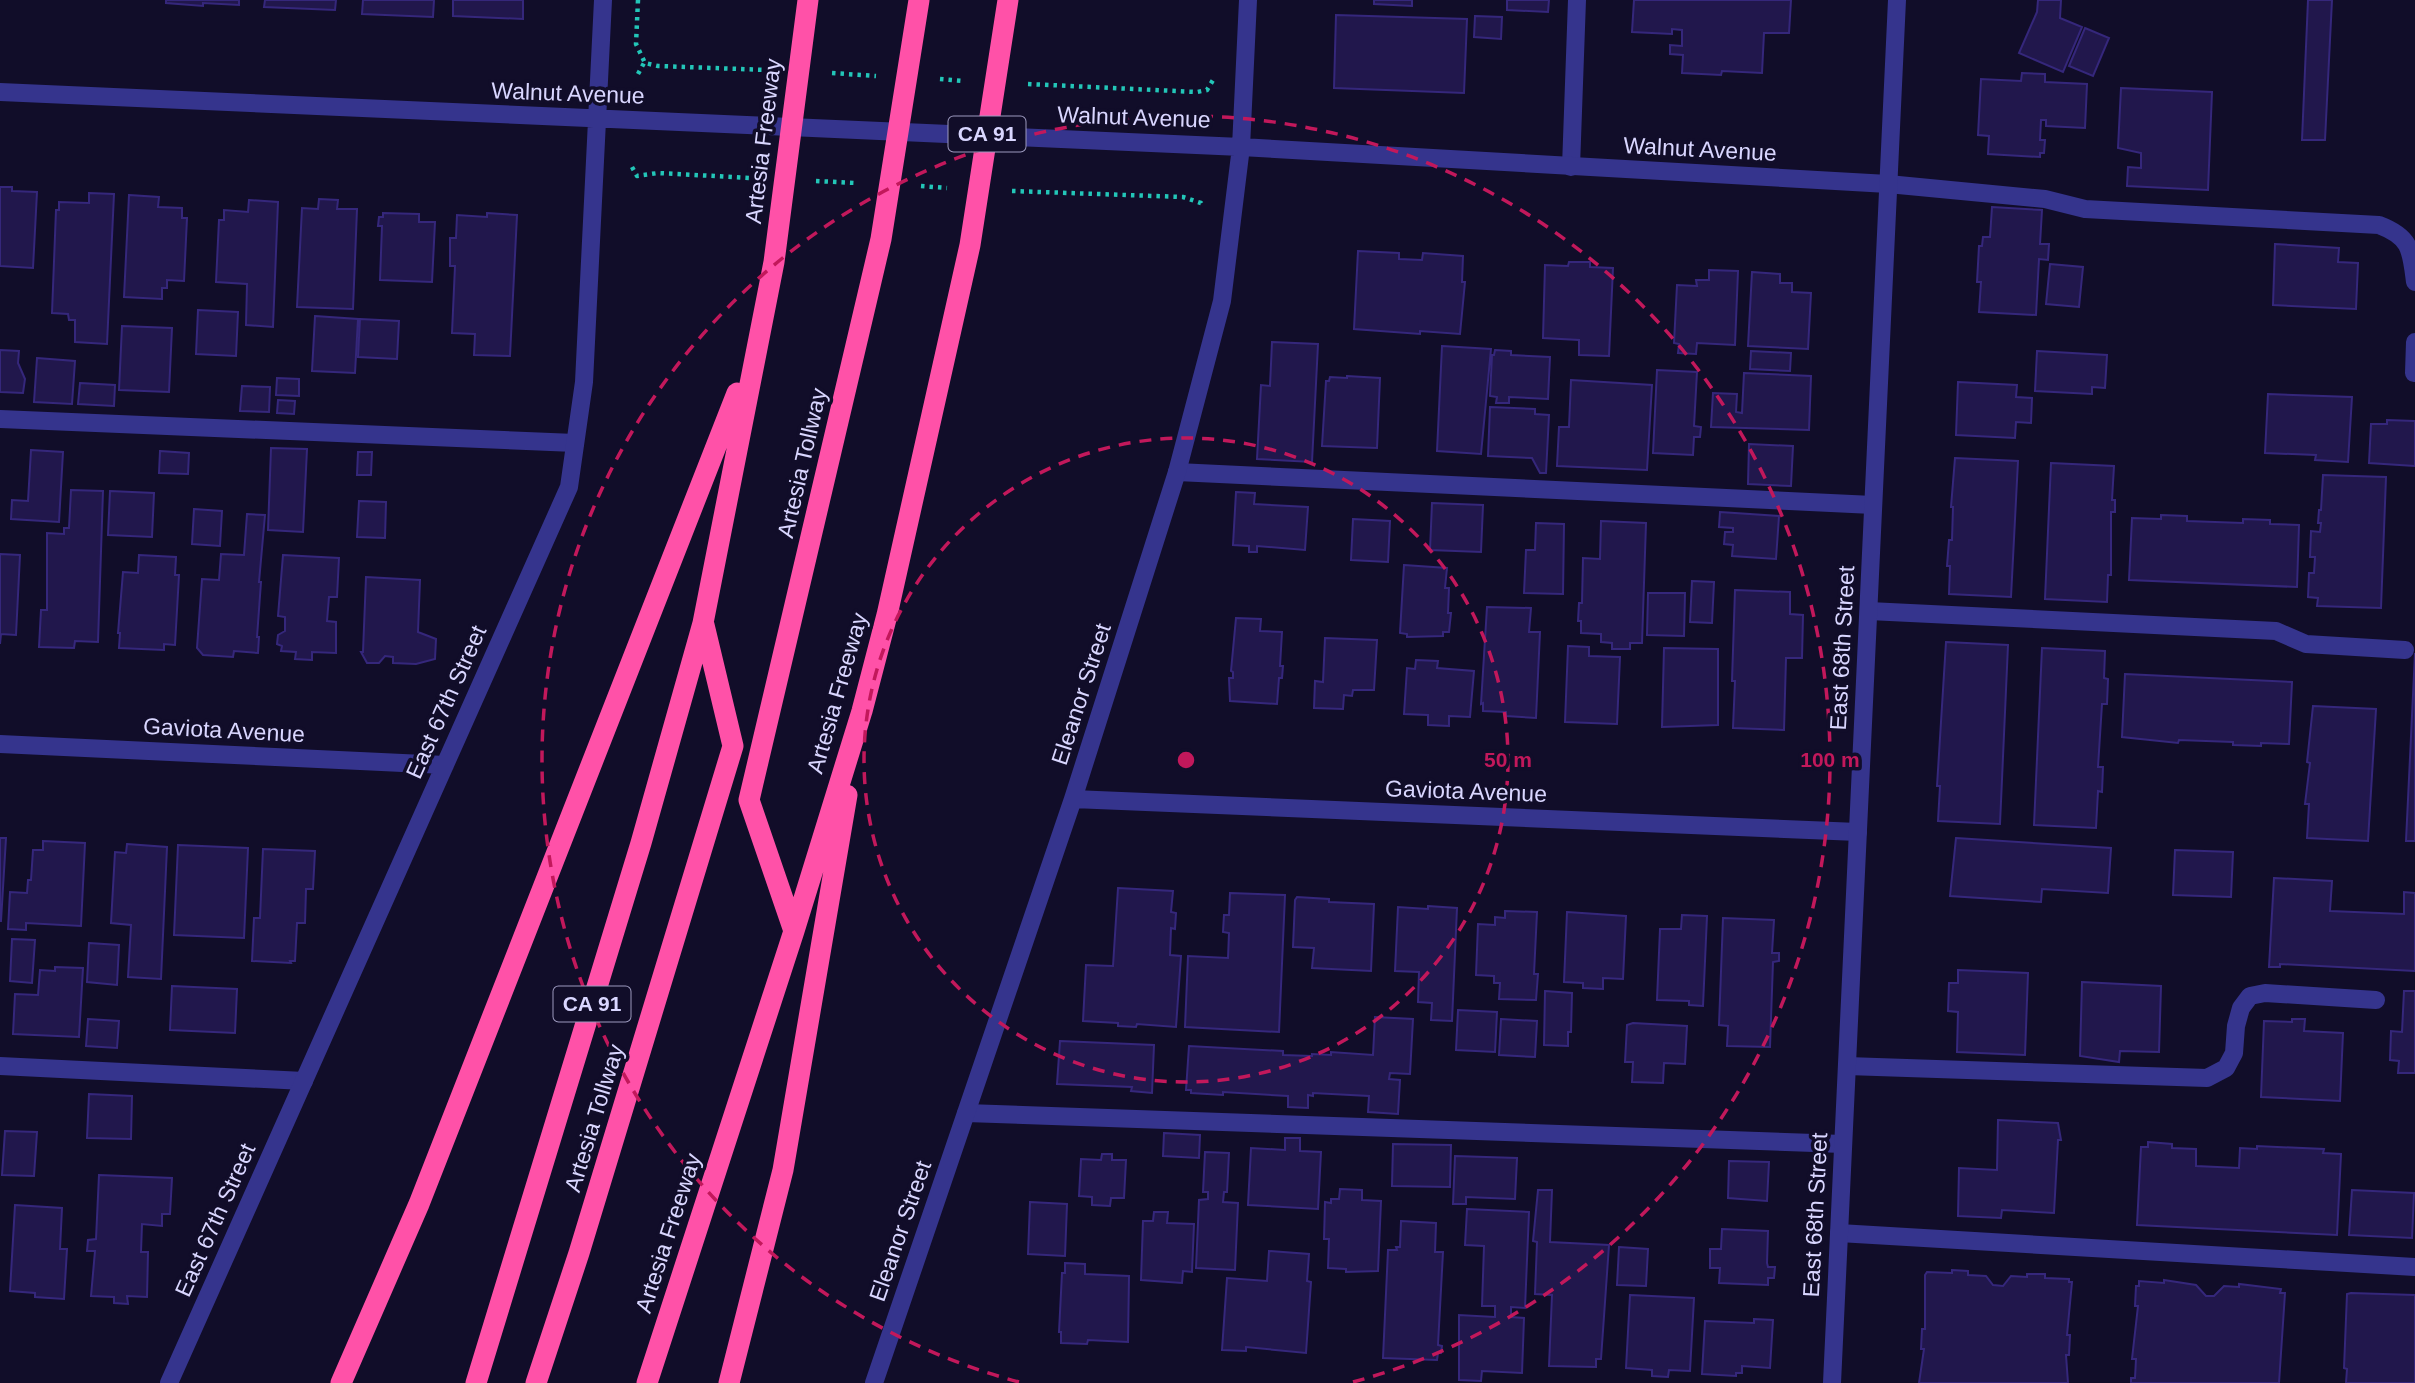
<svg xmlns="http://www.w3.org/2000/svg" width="2415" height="1383" viewBox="0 0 2415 1383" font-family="Arial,sans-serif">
  <rect width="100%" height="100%" fill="#110d29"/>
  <path fill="#21174c" stroke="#35277b" stroke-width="2" d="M166,0h73v5l-36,-2v3l-37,-3z
    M265,0h71l-1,10 -71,-3z
    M363,0h71l-1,17 -71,-3z
    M453,0h70v19l-70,-3z
    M1374,0h38v6l-38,-2z
    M1507,0h42l-1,12 -41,-2z
    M1634,0h157l-2,33h-25l-2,40 -40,-2 -1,4 -39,-2 1,-18 -13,-1v-9l12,1v-16l-10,-1v5l-40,-2z
    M2038,0h23l-1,18 22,9 -19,45 -44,-19 18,-41z
    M2308,0h24l-7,140h-23z
    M1336,15l131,4 -3,74 -130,-5z
    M1475,16l27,1 -1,22 -27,-2z
    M2085,28l24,10 -16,38 -24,-10z
    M2022,73l23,1v8l42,2 -2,44 -39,-2v-6h-5l-1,20h5l-1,13h-4v4l-52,-3 1,-18 -11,-1 3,-56 40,2z
    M2121,88l91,4 -4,98 -81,-4 1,-19 13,1v-15l-23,-5z
    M0,187h12v4l25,1 -4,76 -33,-2z
    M89,193l25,1 -7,150 -32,-2v-22h-6l-1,-6 -16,-1 4,-103h3v-8l30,1z
    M129,195l30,2 -1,10 24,1v10h5l-3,63 -17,-1v8h-5v11l-38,-2z
    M319,199l19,1 -1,9h20l-4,100 -56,-2 5,-99 16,1z
    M249,200l29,2 -5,125 -27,-2 1,-41 -31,-2 3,-62h5v-10l24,2z
    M1992,207l50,3 -2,34h9l-1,16 -9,-1 -3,56 -57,-3 2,-30h-4l2,-36h3l1,-9h7z
    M383,213l36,1v8h16l-3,60 -52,-2 2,-54h-4l1,-9h4z
    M487,213l30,2 -7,141 -36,-1 1,-21 -23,-1 3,-67h-5v-28h6l1,-23 30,2z
    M2275,244l64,4 -1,14 20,1 -2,46 -83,-4z
    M1358,251l41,2v6l23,1 1,-7 40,3 -1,26h3l-5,52 -40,-3v3l-66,-5z
    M1569,262h21v5l23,1 -4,88 -30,-1v-15l-36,-2 2,-73 23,1z
    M2050,264l33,3 -4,40 -33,-3z
    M1709,270l29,1 -3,74 -38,-2 -1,11 -18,-1 1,-9 -5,-1 3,-58 20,1 -1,-6h13z
    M1752,272l28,2v9h12v9l19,1 -3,56 -60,-3z
    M198,310l40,2 -2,44 -40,-2z
    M315,316l43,3 -3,54 -43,-2z
    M360,319l39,2 -2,38 -39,-2z
    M122,326l50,2 -3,64 -50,-2z
    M1272,342l46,2 -6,118 -55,-3 4,-74 9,1z
    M1442,346l49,3 -10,105 -44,-3z
    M0,350l19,1 -1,12 7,16 -2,14 -23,-1z
    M1495,350l16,1v4l39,2 -2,42 -39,-2v6h-13l1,-6 -7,-1 2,-41h2z
    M1751,351l40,2 -1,18 -40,-2z
    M2037,351l70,4 -2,33 -13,-1v7l-57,-3z
    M37,358l38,3 -3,43 -38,-2z
    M1657,370l40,2 -3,54 7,1 -1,10h-6l-1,18 -40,-2z
    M1744,373l67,3 -2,54 -98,-3 2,-34 24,1 -1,18 6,1z
    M1347,376l33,2 -3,70 -55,-2 4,-65h3l1,-4 17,1z
    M277,378l22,1v17l-23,-1z
    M1571,380l81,5 -5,85 -90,-4 2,-39h10z
    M1958,382l59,3 -1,12 16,1 -1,25 -15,-1 -1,16 -59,-3z
    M80,383l35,2 -1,21 -36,-2z
    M242,386l28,1 -1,25 -29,-1z
    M2268,394l84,3 -4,65 -33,-2 1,-5 -51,-2z
    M278,400l17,1 -1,13 -17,-1z
    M1490,407l45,2v5l14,1 -3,58h-6l-8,-15 -44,-2z
    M2387,420l28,1v45l-46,-3 2,-39h16z
    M1749,444l44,2 -2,40 -43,-2z
    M271,448l36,1 -4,83 -35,-2z
    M31,450l32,2 -4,70 -48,-3 1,-19 16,1z
    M160,451l29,2 -1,21 -29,-1z
    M358,452h14l-1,23h-14z
    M1955,458l63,3 -7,136 -62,-3 1,-28h-3l2,-26h3l1,-33h-2z
    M2051,463l63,3 -2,34h3v12h-4v63h-3l-1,27 -62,-3z
    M2323,475l63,2 -5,131 -64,-2 1,-8 -10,-1 1,-24h5l1,-16h-5l1,-26 9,1 1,-9h-3l1,-13h2z
    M71,490l32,1 -5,151 -23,-1 -1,7 -35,-1 2,-37h6v-77l17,1v-6h5z
    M110,491l44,2 -2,44 -44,-2z
    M1236,492l19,1 -1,11 54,3 -3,43 -48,-4v6h-8v-6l-16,-1z
    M359,501l27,1 -1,36 -28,-1z
    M1432,503l51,2 -2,47 -51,-2z
    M194,509l28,2 -2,35 -28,-2z
    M1720,512l59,4 -3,43 -44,-3 1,-11 -9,-1 1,-12h8v-4l-14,-1z
    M247,514l18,1 -6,67h2l-4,55h2l-1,16 -24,-2 -1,6 -30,-2 -6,-7 5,-69 17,1 2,-26 23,1z
    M2161,515l26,1v5l56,2v-4l27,1v4l29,1 -2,62 -168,-7 3,-62 29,1z
    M1353,519l37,2 -2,41 -37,-2z
    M1601,521l45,2 -4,120h-12v6h-18v-6l-11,-1v-8l-20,-1v-12h-3l1,-18h3l1,-45 17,1z
    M1536,523l28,1 -1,70 -39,-1 2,-43h9z
    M0,554l20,1 -4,80 -15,-1 -1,10z
    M139,555l37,2 -1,18h4l-4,70 -11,-1v6l-45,-2 1,-15h-2l5,-61 15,1z
    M283,555l56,3 -2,39h-8l-2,24 9,1v31l-24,-1v8l-17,-1 1,-7 -15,-1 1,-5 -5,-2 1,-9 7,-4v-14l-7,-1z
    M1404,565l43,3 -2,20h4l-1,25h3l-2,19h-6v4l-36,1v-3l-7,-1z
    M366,577l54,3 -2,52 18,7 -1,20 -19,5 -23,-1v-6l-8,-1 -6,7h-12l-6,-11h2z
    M1692,581l22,1 -2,41 -22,-1z
    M1735,590l55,2v22l13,1 -1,43h-16l-2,72 -51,-2 2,-47h-3z
    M1648,593h37l-1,43 -37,-1z
    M1487,607l44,1 -2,24h11l-4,86 -30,-2v-4l-23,-1v-8l-2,1z
    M1236,618l25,1 -1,12 22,1 -2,34h3l-1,12h-3l-2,26 -47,-3 -1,-23h4v-6l-2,-1z
    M1325,638l52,2 -3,50h-21l-1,6 -8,-1 -1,14 -29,-1 1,-27 8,1z
    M1946,642l62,3 -8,179 -62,-3 2,-35h-3z
    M1568,646l21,1v9l31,1 -3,67 -52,-2z
    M1664,648l54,1v76l-56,2z
    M2042,648l63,3 -1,27 4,1 -1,25h-5l-4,63h5l-1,25 -4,-1 -2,37 -62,-3z
    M2415,653v188h-9z
    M1416,660l22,1 -1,7 37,3 -4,46 -21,-1v10l-21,-1v-10l-24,-1 3,-46 8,1z
    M2125,674l167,8 -3,62 -28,-1v3l-28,-1v-3l-54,-2 -1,3 -56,-6z
    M2313,706l63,3 -8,132 -61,-3 2,-34h-4l5,-41 -3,-1z
    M0,838h6l-5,83h-1z
    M1956,838l155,10 -3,45 -66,-4 -1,13 -91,-6z
    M43,841l42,2 -4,83 -55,-3v7l-18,-1 2,-37 17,1 1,-13h3l2,-30h10z
    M127,844l40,3 -6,132 -33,-2 3,-52 -20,-2 4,-71 11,1z
    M178,845l70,3 -4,90 -70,-3z
    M263,849l52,2 -2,38h-7l-1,34h-8l-2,38h-5l1,2 -39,-2 2,-43h6z
    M2175,850l58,2 -2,45 -58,-2z
    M2274,878l58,3 -2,30 74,3v-22l11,1v78l-135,-7v3h-11z
    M1118,888l55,3 -2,21 5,1 -1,16 -4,-1 -1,27 11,1 -5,71 -39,-3 -1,3 -18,-1v-3l-35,-2 3,-56 27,1z
    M1230,893l55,2 -6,137 -94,-5 3,-71 40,2 1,-25 -6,-1 1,-17h5z
    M1297,897l32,2v3l45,2 -3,67 -59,-3 2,-20 -21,-1 2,-47z
    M1428,906l29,2 -5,113 -21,-1 1,-17 -14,-1 1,-30 -24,-1 3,-64 30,2z
    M1505,911l32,1 -3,62h4l-2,26 -37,-1 1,-16h-6v-7l-18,-1 2,-51 17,1v-8l10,1z
    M1567,912l59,4 -3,63 -20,-1v11l-20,-1v-5l-19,-1z
    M1682,915l25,1 -4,90 -14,-1v-4l-32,-1 3,-71h21z
    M1723,918l51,2 -2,33h7v8l-6,1 -3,85 -43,-1 1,-20 -9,-1z
    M12,939l23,1 -3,43 -22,-2z
    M89,943l30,2 -2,40 -30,-3z
    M55,967l28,1 -4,69 -66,-3 2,-40 23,1 2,-25 15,1z
    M1958,970l70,3 -3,82 -68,-3 1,-40 -10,-1 1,-28h9z
    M2082,982l79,4 -2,66 -39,-1 -1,11 -39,-6z
    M172,986l65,3 -2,44 -65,-3z
    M1545,991l27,2 -1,39h-3v14l-24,-1z
    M2404,991h11v82h-17l1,-12 -9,-1 1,-29 11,1z
    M1458,1010l39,2 -2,40 -39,-2z
    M1375,1017l38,2 -3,55 -20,-1 -1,6 11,1 -2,34 -30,-2 1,-16 -56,-3v3l-5,-1v13l-20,-1v-11l-65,-4v3l-32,-2v-3h-5l3,-44 94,5v4l29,1v-2l19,1v-3l42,3z
    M88,1019l31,2 -2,27 -31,-2z
    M1501,1019l36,2 -2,36 -36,-2z
    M2292,1019h13l-1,12 39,2 -3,68 -79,-4 3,-76 28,1z
    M1633,1023l54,3 -2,38 -21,-1 -1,20 -31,-1 1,-20h-8l2,-37z
    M1060,1041l94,4 -2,48 -21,-2 1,-4 -75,-3z
    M89,1094l43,2 -1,43 -44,-1z
    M1998,1120l60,3 3,17h-3l-4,73 -52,-3 -1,8 -43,-2 1,-48 38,2z
    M5,1131l32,1 -3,44 -32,-1z
    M1164,1133l36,2 -1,23 -36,-2z
    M1285,1138h15v13l21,1 -3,57 -70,-4 3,-57 34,2z
    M2148,1142l24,2v4l24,1v17l43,2 1,-20 17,1v-3l67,3 -1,4 18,1 -4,81 -200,-10 4,-78h7z
    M1393,1144l58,1 -1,42 -58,-1z
    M1205,1152l24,1 -2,39h-3l-1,10 15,1 -3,67 -39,-2 3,-68 9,-1v-7h-5z
    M1102,1154h10v6h14l-2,38h-13l-1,8 -18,-1v-8l-13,-1 2,-37 20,1z
    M1455,1156l62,2 -2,41 -49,-2v7h-13z
    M1729,1161l40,1 -2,39 -39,-3z
    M99,1175l73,3 -2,36h-8v12l-20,-2 -1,28h7l-1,45 -20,-1 1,8 -14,-1v-6l-23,-1 4,-45h-8l1,-11 8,-1z
    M1340,1189l22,1v10l19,1 -3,70 -32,1v-3l-18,-1 1,-29h-5l1,-37 6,1v-4h8z
    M1538,1190h14l-2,52 59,3 -8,114h-5v8l-47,-1 3,-71 -17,-1 2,-52 -4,-1z
    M2352,1190l62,3 -2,45 -63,-3z
    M1030,1202l37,2 -2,52 -37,-2z
    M15,1205l47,3 -2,41h7l-3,50 -29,-2v-4l-25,-2z
    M1467,1209l62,3 -4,96 -14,-1v10l13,1 -2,55 -40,-2 -1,10 -22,-1v-65l36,2v-11h-13l2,-60 -19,-1z
    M1154,1212h14l-1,11 27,1 -2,48 -9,-1 -1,12 -41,-3 2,-59h10z
    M1401,1221l35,2 -1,29h8l-5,93 4,1 -1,7h-3l-1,7 -54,-2 5,-108h9l-1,-3h4z
    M1722,1229l46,2 -1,32 1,4h7l-1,11h-6v7l-49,-2 1,-15h-10v-19h11z
    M1619,1247l29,2 -2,37 -29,-1z
    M1269,1251l40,3 -2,27 4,1 -5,71 -60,-6v4l-24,-1 5,-72 40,3z
    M1065,1263l20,1v10l44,2 -1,66 -40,-2 -1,4 -26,-1v-11h-2l3,-59h3z
    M1952,1270l16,1v4l18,1 7,9 10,1 8,-10 16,1v-3h18v4l24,1v3h3l-5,53h3l-1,20h-3l2,28h-149l5,-34h-3l1,-20h3v-54l2,-3 25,1z
    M2164,1280l32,5 10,11h8l10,-10 15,1v-3l42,5 -1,4h5l-6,90h-148v-5h4l1,-19h-4l6,-53h-3l1,-20h3v-5l25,2z
    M2351,1293l64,2v88h-69l1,-14 -3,-1 3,-74z
    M1630,1295l64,3 -4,73 -21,-1 -1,7 -16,-1v-6l-26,-2z
    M1754,1319l19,1 -3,48 -28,-2v7h-6v3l-34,-2 3,-53 49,2z"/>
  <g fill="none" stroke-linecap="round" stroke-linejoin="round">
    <path stroke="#23c6b8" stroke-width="4.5" stroke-dasharray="3.5 5" stroke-linecap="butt" d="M638,0l-2,44 9,19 13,3 109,4
      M832,73l44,3
      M638,74l6,-11
      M940,79l23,2
      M1028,84l169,8 10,-2 6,-10
      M632,167l5,9 21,-3 93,5
      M816,181l40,2
      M921,186l26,2
      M1012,191l171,6 18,6 2,4"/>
    <path stroke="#35348d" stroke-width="18" d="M1571,167l6,-167
      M1888,184l157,15 40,10 294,16c32,12 32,25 36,57
      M2414,373l1,-31
      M0,419l575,24
      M1177,472l696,33
      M1869,611l407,20 30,13 99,6
      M0,1066l304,15
      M1847,1066l360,12 19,-10 8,-15 2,-27 5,-18 9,-12 15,-3 111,7
      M966,1113l877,31
      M1839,1233l576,34"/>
    <path stroke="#35348d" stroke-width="18" d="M0,92l1241,55 647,37
      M0,744l445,21
      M1073,799l785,33
      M169,1383l400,-896 15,-105 19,-382
      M874,1383l199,-584 104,-327 45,-171 19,-154 7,-147"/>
    <path stroke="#35348d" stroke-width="18" d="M1832,1383l65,-1383"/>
    <path stroke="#ff51a8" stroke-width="21" d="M794,931l-45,-131 132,-561 38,-239
      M341,1383l78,-179 318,-811
      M476,1383l165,-540 62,-220 71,-361 34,-262
      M536,1383l43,-130 154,-507 -29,-121
      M647,1383l147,-452 68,-220 25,-96 83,-370 38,-245
      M729,1383l54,-213 64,-375"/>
  </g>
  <g fill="none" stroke="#c2185b" stroke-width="3.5" stroke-dasharray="12 9">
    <circle cx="1186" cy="760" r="322"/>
    <path d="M1019 1382A644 644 0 1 1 1353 1382"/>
  </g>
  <g text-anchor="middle" stroke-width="7" stroke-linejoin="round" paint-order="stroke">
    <g fill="#110d29" stroke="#9d9abf" stroke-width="2">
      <rect x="948.5" y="116.5" width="77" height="35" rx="5"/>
      <rect x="553.5" y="986.5" width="77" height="35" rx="5"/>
    </g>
    <g font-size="21" font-weight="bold" fill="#d9d6ff">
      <text x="987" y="141">CA 91</text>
      <text x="592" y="1011">CA 91</text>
    </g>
    <g font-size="23" fill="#d9d6ff" stroke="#110d29">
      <text transform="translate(568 93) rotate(2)" y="8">Walnut Avenue</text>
      <text transform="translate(1134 117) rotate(2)" y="8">Walnut Avenue</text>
      <text transform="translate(763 141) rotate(-83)" y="8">Artesia Freeway</text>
      <text transform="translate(1700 149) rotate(3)" y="8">Walnut Avenue</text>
      <text transform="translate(802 463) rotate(-77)" y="8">Artesia Tollway</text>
      <text transform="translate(1842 648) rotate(-87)" y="8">East 68th Street</text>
      <text transform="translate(837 693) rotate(-74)" y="8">Artesia Freeway</text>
      <text transform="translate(1081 694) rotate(-72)" y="8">Eleanor Street</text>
      <text transform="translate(446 702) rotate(-66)" y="8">East 67th Street</text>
      <text transform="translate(224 730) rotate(3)" y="8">Gaviota Avenue</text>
      <text transform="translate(1466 791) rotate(2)" y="8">Gaviota Avenue</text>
      <text transform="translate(594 1118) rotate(-73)" y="8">Artesia Tollway</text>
      <text transform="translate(1815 1215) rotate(-87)" y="8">East 68th Street</text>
      <text transform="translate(215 1220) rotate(-66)" y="8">East 67th Street</text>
      <text transform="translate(900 1231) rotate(-71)" y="8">Eleanor Street</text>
      <text transform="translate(668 1233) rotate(-72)" y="8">Artesia Freeway</text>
    </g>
  </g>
  <circle cx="1186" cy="760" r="10" fill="#c2185b" stroke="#110d29" stroke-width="3.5"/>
  <g font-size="21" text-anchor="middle" font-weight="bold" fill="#c2185b" stroke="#110d29" stroke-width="7" stroke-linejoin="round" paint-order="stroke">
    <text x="1508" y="767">50 m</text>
    <text x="1830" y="767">100 m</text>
  </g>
</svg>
